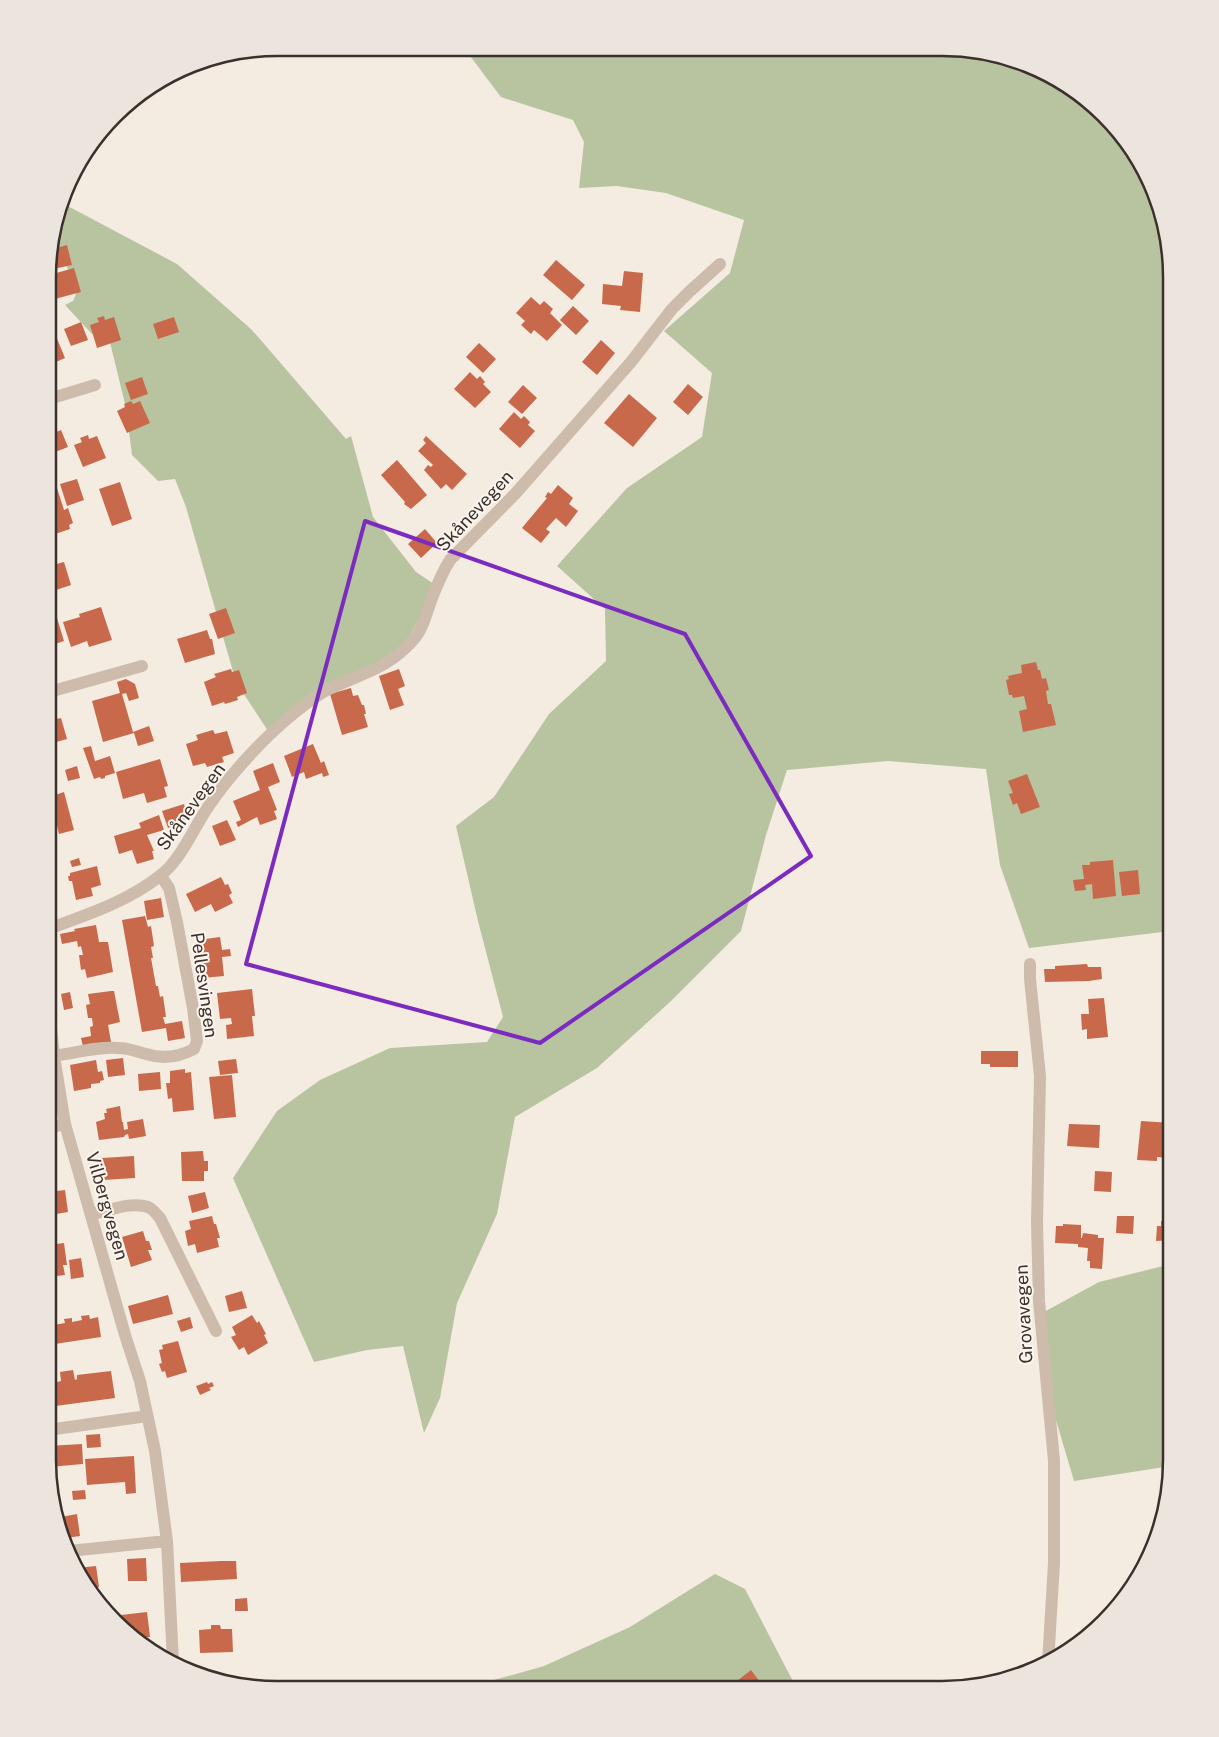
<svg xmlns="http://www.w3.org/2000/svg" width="1219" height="1737" viewBox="0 0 1219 1737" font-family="'Public Sans',sans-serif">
  <rect width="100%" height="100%" fill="#f4ebe1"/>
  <path fill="#b8c4a0" d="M464,48l508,2 58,15 51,30 67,81 23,101v654l-142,17 -29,-83 -14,-96 -98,-8 -101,9 -21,65 -25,96 -71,71 -73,66 -82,49 -18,97 -40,89 -17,95 -16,35 -21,-87 -36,4 -53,12 -81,-184 44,-67 43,-31 70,-32 97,-6 16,-25 -25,-96 -22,-95 38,-29 55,-83 57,-53 -1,-52 -48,-43 70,-78 75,-51 10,-64 -48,-42 66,-58 14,-53 -78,-27 -49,-7 -38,2 5,-46 -11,-22 -72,-23z
    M64,204l113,60 75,66 94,109 5,-3 22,81 43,55 21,14 -39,71 -54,25 -74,52 -34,-52 -50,-175 -11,-28 -17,2 -26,-26 -6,-47 -19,-78 -15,4 -27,-29 8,-4 3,-7c-6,-17 -10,-40 -25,-52z
    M1171,1264v202l-97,15 -25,-85 -5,-84 55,-30z
    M715,1574l30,15 52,100 -331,-1 78,-22 86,-39z"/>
  <path fill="#c8694b" d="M67,245l5,20 -23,5 1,-20z
    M556,260l29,25 -13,15 -29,-25z
    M74,268l7,24 -30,8 -2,-6v-19z
    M624,271l19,2 -3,39 -20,-2 1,-4 -19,-2 1,-20 19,2z
    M531,297l9,8 4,-4 9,8 -3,4 12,12 -15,16 -13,-11 -3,4 -10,-9 4,-4 -9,-8z
    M573,306l16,15 -13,14 -16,-15z
    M104,316l1,4 9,-3 7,23 -24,8 -7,-23 9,-3 -2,-4z
    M174,317l5,15 -21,7 -5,-15z
    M81,322l7,18 -17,6 -7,-17z
    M56,336l9,22 -16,7v-26z
    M601,340l14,13 -18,22 -15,-13z
    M479,343l17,16 -13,14 -17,-16z
    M470,372l7,7 3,-3 5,6 -2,2 8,8 -16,16 -21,-19z
    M142,377l6,17 -17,6 -6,-17z
    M688,384l15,13 -15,18 -15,-13z
    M523,385l14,13 -15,16 -14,-12z
    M629,394l28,24 -24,29 -29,-24z
    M131,401l2,3 7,-3 10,22 -23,10 -10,-22 8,-4 -1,-3z
    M514,412l7,7 3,-3 6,6 -2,3 7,6 -15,17 -21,-19z
    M61,430l7,17 -18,7 -1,-19z
    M88,435l1,4 8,-3 9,22 -23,9 -9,-22 8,-3 -2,-4z
    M426,436l41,38 -15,16 -6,-6 -5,5 -17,-19 4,-5 3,2 2,-2 -15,-14 8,-8 -3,-3z
    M397,460l30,35 -16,14 -7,-5 1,-2 -24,-27z
    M77,479l7,21 -17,6 -7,-22z
    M120,482l12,37 -20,7 -13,-37z
    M558,485l15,13 -4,6 9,7 -12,16 -10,-9 -10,11 4,3 -9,11 -19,-15 25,-30 -2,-1 3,-5 3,2z
    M57,488l7,22 4,-2 5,15 -4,2 1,4 -21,7v-46z
    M425,529l12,14 -16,15 -13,-14z
    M64,562l7,23 -21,7 -1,-26z
    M101,607l11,33 -23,7 -2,-6 -16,6 -8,-25 17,-5 -1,-3z
    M226,608l9,25 -17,6 -9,-25z
    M57,618l7,23 -15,5v-25z
    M207,630l3,9h2l3,15 -30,9 -8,-24z
    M1036,662l2,8h2l2,9 4,-1 3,12 -3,1 2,13h3l5,21 -33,7 -4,-21 8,-2 -3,-13 -11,2 -1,-3h-3l-3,-15 3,-1 -1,-3 14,-3 -1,-8z
    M231,669l1,3 7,-2 8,23 -10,4 1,3 -13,4 -1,-2 -12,4 -8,-24 12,-5 -2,-3z
    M399,669l6,17 -7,3 6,16 -14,5 -11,-34z
    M126,679l9,5 4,14 -10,3 -3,-8 -4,1 11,38 16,-6 5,15 -16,5 -4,-13 -31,9 -11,-41 28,-8 -3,-11z
    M351,688l2,8 5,-1 4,10h2l2,9h-2l4,13 -26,8 -12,-41z
    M61,718l6,21 -18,5v-23z
    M213,730l2,4 12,-3 7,22 -12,4 2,5 -17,5 -2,-4 -12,3 -7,-22 12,-4 -2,-5z
    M313,744l8,19 3,-2 5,14 -6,2 -1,-4 -16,6 -2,-7 -12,5 -8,-21z
    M91,746l4,15 15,-5 5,17 -10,3v2l-4,1 -1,-2 -6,2 -11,-31z
    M160,759l8,27 -4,1 3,10 -20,6 -3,-10 -21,6 -7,-27z
    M273,763l7,19 -12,5 9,23 -3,1 3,8 -17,6 -3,-8 -19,10 -2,-5 5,-2 -8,-19 27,-11 -7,-19z
    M77,766l3,12 -12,3 -3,-11z
    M1027,774l13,33 -19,7 -4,-11 -4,2 -4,-11 4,-1 -5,-12z
    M64,792l10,38 -15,4 -3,-13 -5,2 -2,-11 4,-1 -1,-15z
    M184,804l4,13 -4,1 2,5 -18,5 -6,-17z
    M159,815l5,15 -17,5 7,16h-2l2,8 -17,5 -5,-14 -13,4 -5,-18 27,-8 -2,-5z
    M227,820l9,20 -16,6 -8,-20z
    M79,858l2,7 -9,2 -2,-6z
    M1113,860l3,36 -23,3 -1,-15 -7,1 1,5 -11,1 -2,-11 11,-1 -2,-14h8v-3z
    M97,866l4,19 -10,3 2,8 -17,4 -4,-19h-3l-1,-5h2v-3z
    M1138,870l2,24 -18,2 -3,-24z
    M221,877l4,8 3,-1 4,9 -3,2 4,8 -18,9 -4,-8 -16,8 -9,-18z
    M161,898l3,19 -17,3 -3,-19z
    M145,916l3,11 3,-1 3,20 -3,1 2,11h-2l5,28h2l2,11 3,-1 3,21h-3l2,7 17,-3 3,17 -17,3 -2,-13 -24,4 -20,-112z
    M96,925l3,17h9l5,30 -26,6 -2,-9 -4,1 -2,-15h4l-2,-9 -3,1 -1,-6 -15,3 -2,-10 15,-3 -1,-2z
    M220,937l2,13 8,-1 1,7 -9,1 2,19 -22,2 -4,-38z
    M1087,964l1,3h13l1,12 -13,2 -44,1 -1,-13h11v-3z
    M252,989l3,27h-3l2,20 -27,3 -1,-14 6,-1 -1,-6 -11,1 -3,-26z
    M111,991h3l6,31 -12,3 3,17 -28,4 -2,-8 10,-2 -1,-9 3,-1 -1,-8h-4l-2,-13 4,-1 -2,-10z
    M70,992l3,16 -9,2 -3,-16z
    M1104,998l4,39 -21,2v-10l-5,1 -1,-16h8l-1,-15z
    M981,1051h37v16h-28v-3h-9z
    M123,1058l2,17 -17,2 -2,-17z
    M236,1059l2,14 -18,2 -2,-14z
    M96,1060l2,12 4,-1 2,9 -4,1v2l-9,1v4l-17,3 -4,-26z
    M185,1069v4l6,-1 3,38 -21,2 -1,-14 -4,1 -2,-16h4v-12z
    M160,1072l1,17 -22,2 -1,-17z
    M232,1075l4,42 -22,2 -5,-42z
    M120,1106l2,16h1l1,8 4,-1 -1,-7 16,-3 3,17 -17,3 -1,-5 -3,1 -1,2 -25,3 -3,-18 9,-3 -1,-6h3l-1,-4z
    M1141,1121l30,2v35l-14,-1v4l-20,-1z
    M1069,1124l31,1 -1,23 -32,-2z
    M203,1151l1,10h4v10h-4v10h-22l-1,-29z
    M134,1156l1,22 -32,2 -1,-22z
    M1095,1171l17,1 -1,20 -17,-1z
    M65,1190l3,22 -18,3 -2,-23z
    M205,1192l4,16 -17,5 -4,-17z
    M212,1216l2,8h2l4,14h-3l2,9 -22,6 -2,-9 -7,2 -3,-15 6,-2 -2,-8z
    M1117,1216h17l-1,18 -17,-1z
    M1165,1220h6v20l-15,1 1,-15h4v-5z
    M1063,1224l18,1v13h1l1,-5 15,2v3h6l-2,31 -12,-1v-7h-3l1,-13 -10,-1v-3l-23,-1 1,-17h7z
    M143,1231l3,10h3l3,9h-4l4,10 -21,7 -9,-30z
    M64,1243l3,22h-4l2,10 -16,2 -1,-32z
    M81,1258l3,19 -13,2 -2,-19z
    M242,1291l5,17 -18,4 -4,-16z
    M168,1295l5,19 -40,10 -5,-18z
    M89,1315l1,4 8,-2 3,20 -53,8v-19l17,-3 -1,-4 8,-1v4l10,-2 -1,-4z
    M252,1315l5,8 2,-2 7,13 -2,1 4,8 -20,12 -4,-8 -5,3 -8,-13 5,-2 -4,-8z
    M190,1317l3,11 -12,4 -4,-11z
    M178,1341l9,31 -20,6 -2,-7 -3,1 -3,-8 3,-1 -3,-13 4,-1 -1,-4z
    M73,1370l2,10 2,-1v-4l34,-4 4,27 -67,9v-28l8,-1 1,4 4,-1 -1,-9z
    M207,1382l1,2 4,-2 2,4 -5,2 2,2 -11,5 -4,-9z
    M100,1434l1,13 -14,1 -1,-13z
    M82,1444l1,20 -34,3 -1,-21z
    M134,1456l2,37 -10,1 -1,-12 -38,3 -2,-26z
    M85,1490l1,9 -13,1 -1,-9z
    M77,1514l3,22 -14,2 -5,-21z
    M146,1558l1,23h-19l-1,-22z
    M221,1561h15l1,18 -56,3 -1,-19z
    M96,1566l3,21 -6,1 -16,-20z
    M247,1598l1,13h-13v-12z
    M147,1612l3,25 -15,2 -12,-15 -2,-9z
    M211,1625h9l1,4h11l1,23 -33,1 -1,-23 12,-1z
    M751,1670l12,16 -4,3h-25l-2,-4z"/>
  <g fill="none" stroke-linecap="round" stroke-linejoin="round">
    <path stroke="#cdbbac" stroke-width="12" d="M49,399l46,-14
      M49,692l93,-26
      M48,929c39,-14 81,-28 113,-54 21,-17 32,-46 47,-68 20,-30 52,-65 79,-88 12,-10 25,-21 40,-29 34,-17 60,-20 87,-51 9,-10 12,-25 17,-38 5,-14 11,-28 19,-41l65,-66 116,-132 41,-53 17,-17 31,-28
      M1030,964v15l10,97 -3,146 2,79 15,160v102l-6,100
      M48,1002l6,54 11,68 60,211 15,46 15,70 12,90 6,121
      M54,1056c21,-3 44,-10 65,-8 10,0 18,4 27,6 16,5 33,3 48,-5l3,-8 -4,-33 -16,-86 -8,-34 -8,-12
      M48,1128l17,-4
      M92,1214c17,-3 39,-13 56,-7 5,2 8,7 12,11l56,113
      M48,1430l99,-14
      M69,1551l98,-10"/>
  </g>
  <path fill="none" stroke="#7b2cbf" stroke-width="4" stroke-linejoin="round" d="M365,521l320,113 126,222 -271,187 -294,-79z"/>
  <g text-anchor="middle" stroke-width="4" stroke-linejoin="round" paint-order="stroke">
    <g font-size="18" fill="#3b302b" stroke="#fbf5ee">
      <text transform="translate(475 511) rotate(-47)" y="6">Skånevegen</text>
      <text transform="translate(191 807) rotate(-54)" y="6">Skånevegen</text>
      <text transform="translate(204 985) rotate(82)" y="6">Pellesvingen</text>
      <text transform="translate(107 1206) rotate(74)" y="6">Vilbergvegen</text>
      <text transform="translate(1024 1314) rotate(-93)" y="6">Grovavegen</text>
    </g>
  </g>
  <path d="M0 0H1219V1737H0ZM277 56H942A221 221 0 0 1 1163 277V1460A221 221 0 0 1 942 1681H277A221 221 0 0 1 56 1460V277A221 221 0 0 1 277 56Z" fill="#ece5de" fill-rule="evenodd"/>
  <path fill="none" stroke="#3b302b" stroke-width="2.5" d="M277 56H942A221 221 0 0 1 1163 277V1460A221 221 0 0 1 942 1681H277A221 221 0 0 1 56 1460V277A221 221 0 0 1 277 56Z"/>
</svg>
